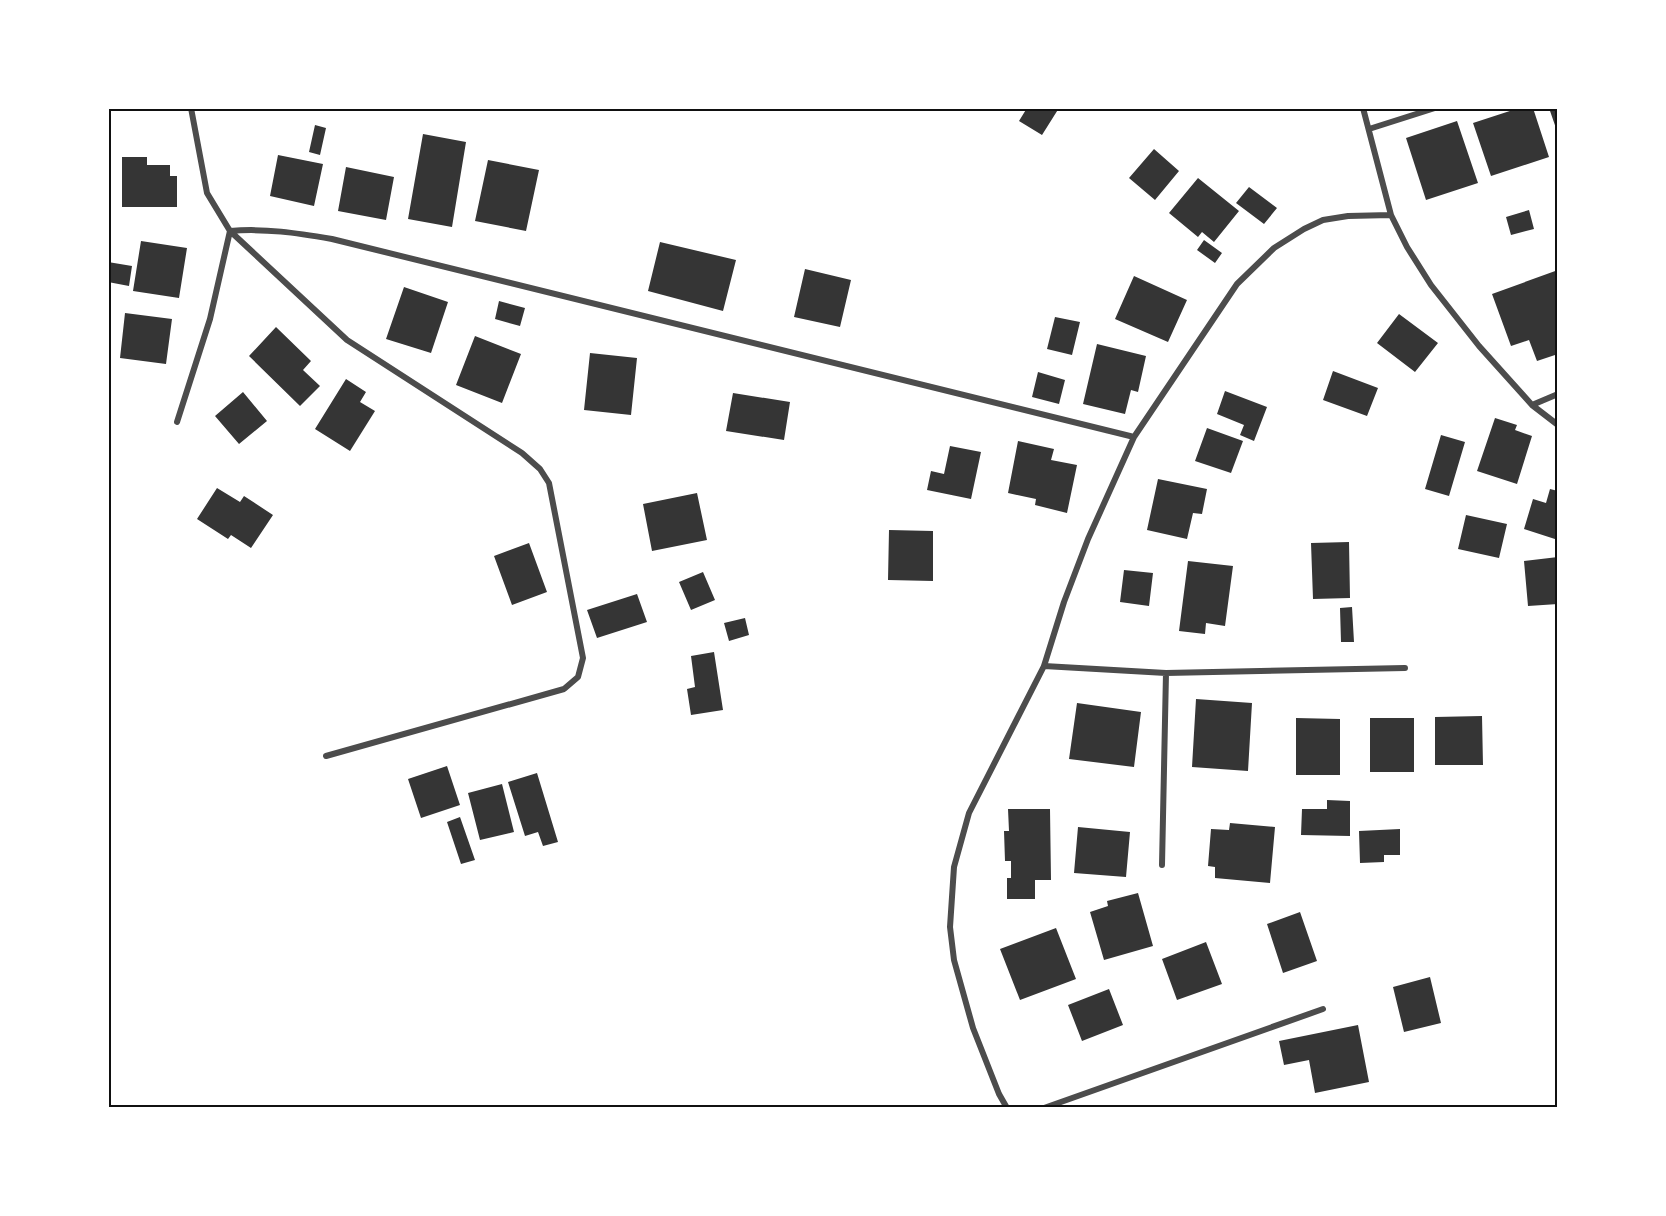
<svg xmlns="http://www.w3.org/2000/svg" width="1666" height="1216" viewBox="0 0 1666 1216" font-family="'Roboto Condensed',sans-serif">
  <rect width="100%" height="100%" fill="#fff"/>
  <path fill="#353535" d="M132,108h21v3l-21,-1z
    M1027,108h32l-17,27 -23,-14z
    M1519,108h14l16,49 -58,19 -18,-53z
    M1549,108h9v26z
    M1457,121l21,62 -52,17 -20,-62z
    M315,125l11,3 -6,27 -11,-3z
    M423,134l43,8 -14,85 -44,-8z
    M1154,149l25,22 -24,29 -26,-22z
    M278,155l45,9 -9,42 -44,-10z
    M122,157h25v8h23v11h7v31h-55z
    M488,160l51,10 -13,61 -51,-10z
    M346,167l48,10 -8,43 -48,-9z
    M1198,178l41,33 -25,31 -12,-10 -4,5 -29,-24z
    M1249,187l28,21 -13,16 -28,-21z
    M1529,210l5,19 -23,6 -5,-18z
    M1204,240l18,13 -7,10 -18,-13z
    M141,241l46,7 -8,50 -46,-7z
    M660,242l76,18 -13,51 -75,-20z
    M108,262l24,4 -3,20 -21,-4z
    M805,269l46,11 -11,47 -46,-10z
    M1558,270v84l-21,7 -8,-21 -18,6 -19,-52z
    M1134,276l53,24 -19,42 -53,-23z
    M404,287l44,15 -17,51 -45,-14z
    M499,301l26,7 -5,18 -25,-7z
    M125,313l47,6 -6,45 -46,-6z
    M1399,314l39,29 -23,29 -38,-29z
    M1055,317l25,5 -8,33 -25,-6z
    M276,327l35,34 -8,9 17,16 -20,20 -51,-50z
    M475,336l46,18 -19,49 -46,-18z
    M1097,344l49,12 -8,36 -7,-2 -6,24 -42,-10z
    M590,353l47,5 -6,57 -47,-5z
    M1333,371l45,17 -11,28 -44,-16z
    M1038,372l27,8 -6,24 -27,-7z
    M346,379l20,13 -6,10 15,9 -25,40 -35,-22z
    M1225,391l42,16 -13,34 -14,-6 4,-10 -27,-11z
    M243,392l24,29 -28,23 -24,-28z
    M733,393l57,9 -6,38 -58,-9z
    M1495,418l22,7 -2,5 17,6 -15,48 -40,-13z
    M1207,428l36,13 -12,32 -36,-12z
    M1441,435l24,7 -16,54 -24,-7z
    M1018,441l36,8 -3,11 26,5 -10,48 -32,-8 1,-6 -28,-6z
    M950,446l31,6 -10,47 -44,-9 4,-19 13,3z
    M1158,479l49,10 -5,25 -9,-1 -6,26 -40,-9z
    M217,488l23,14 4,-6 29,19 -22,33 -20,-13 -3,4 -31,-20z
    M1550,489l8,2v49l-34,-11 9,-30 13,4z
    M697,493l10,47 -55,11 -9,-47z
    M1466,515l41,9 -8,34 -41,-9z
    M889,530l44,1v50l-45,-1z
    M1349,542l1,56 -37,1 -2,-56z
    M529,543l18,49 -35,13 -18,-49z
    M1558,557v47l-30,2 -4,-45z
    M1188,561l45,5 -8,60 -19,-3 -1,11 -26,-3z
    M1124,570l29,3 -4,33 -29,-4z
    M703,572l12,28 -24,10 -12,-28z
    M637,594l10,28 -50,16 -10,-28z
    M1352,607l2,35h-13l-1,-34z
    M745,618l4,17 -20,6 -5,-18z
    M714,652l9,58 -32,5 -4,-26 8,-2 -4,-31z
    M1196,699l56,4 -4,68 -56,-4z
    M1077,703l64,9 -7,55 -65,-8z
    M1482,716l1,49h-48v-48z
    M1296,718l44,1v56h-44z
    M1370,718h44v54h-44z
    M447,766l13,39 -39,13 -13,-39z
    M537,773l21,69 -15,4 -5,-14 -13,4 -17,-54z
    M502,784l12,48 -34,8 -12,-47z
    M1327,800l23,1v35l-49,-1 1,-26h25z
    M1008,809h42l1,71h-16v19h-28v-21h4v-17h-6l-1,-30h5z
    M460,817l15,43 -14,4 -14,-42z
    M1230,823l45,4 -5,56 -55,-5v-11l-7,-1 3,-37 18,1z
    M1078,827l52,5 -4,45 -52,-4z
    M1400,829v26h-16v7l-24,1 -1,-32z
    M1138,893l15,53 -49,14 -14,-48 18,-6 -1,-5z
    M1300,912l17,49 -34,12 -16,-49z
    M1056,928l20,51 -56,21 -20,-51z
    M1206,942l16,42 -45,16 -15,-41z
    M1430,977l11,46 -37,9 -11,-45z
    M1109,989l14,36 -41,16 -14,-36z
    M1358,1025l11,57 -54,11 -6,-33 -25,5 -5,-24z"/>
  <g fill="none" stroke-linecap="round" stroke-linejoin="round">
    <path stroke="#4c4c4c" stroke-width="6" d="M191,108l16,85 23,38 117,109 175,113 18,16 9,14 34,175 -5,19 -14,12 -238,67
      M1363,108l28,107 16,32 24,38 48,61 53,59 26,20
      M1369,129l66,-21
      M1532,405l26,-11
      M177,422l33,-103 20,-88c35,-3 67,2 102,8l802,198
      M1044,666l122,7 239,-5
      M1162,865l4,-192
      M1007,1108l-8,-14 -26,-66 -19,-68 -4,-33 4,-60 15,-54 75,-147 20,-64 24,-63 46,-102 103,-153 37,-36 30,-19 19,-9 25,-4 43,-1
      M1044,1108l279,-99"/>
  </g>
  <rect width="1666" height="1216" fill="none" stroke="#ffffff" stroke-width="219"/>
  <rect x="110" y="110" width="1446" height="996" fill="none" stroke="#111" stroke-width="2"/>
</svg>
